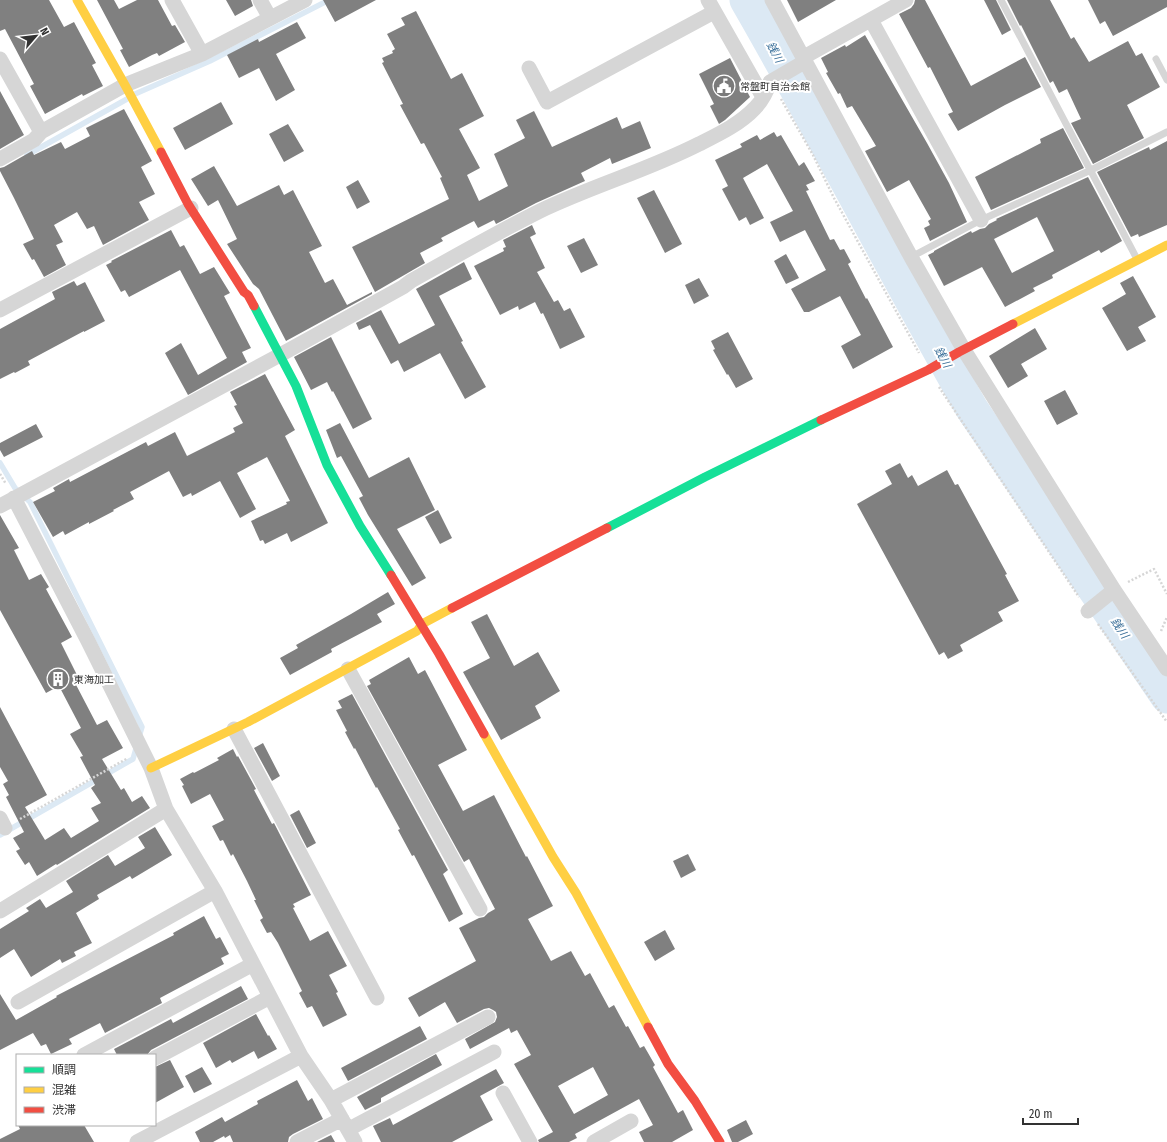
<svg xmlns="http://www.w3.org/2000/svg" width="1167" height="1142" viewBox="0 0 1167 1142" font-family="'Fira Sans Condensed','Noto Sans JP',sans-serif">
  <rect width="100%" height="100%" fill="#fff"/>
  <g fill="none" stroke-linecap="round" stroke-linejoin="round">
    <path stroke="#dce9f4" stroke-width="5.5" d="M135,94l75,-33 119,-61
      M27,155l100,-56
      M0,463l15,25 15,14 112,225 -3,10
      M0,835l133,-76 4,-14"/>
    <path stroke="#dce9f4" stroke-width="33" d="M746,0c78,135 148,274 226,409l195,288"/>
  </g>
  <path fill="#808080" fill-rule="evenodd" d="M0,0h49l15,27 10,-5 22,41 -4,2 11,21 -20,10 -1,-2 -37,20 -15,-28 4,-2 -29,-55 -5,2z
    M97,0h17l5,9 18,-9h21l14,26 3,-1 10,17 -26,14 -2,-3 -5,2 -23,12 -9,-17 3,-1z
    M226,0h25l2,6 -18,10z
    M323,0h53l-41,22z
    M787,0h49l-38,22z
    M915,0h10l46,86 54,-29 16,30 -36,18 -47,26 -10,-17 5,-2 -23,-45 -2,1 -29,-54 12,-6 3,-4z
    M984,0h12l15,30 -9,5z
    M1007,0h43l21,39 3,-2 15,25 39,-21 8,15 6,-3 18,34 -33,18 17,33 -51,26 -22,-41 10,-4 -14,-30 -8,4 -6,-12 -3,2 -29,-58 -1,1z
    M1088,0h79v7l-54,29 -8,-15 -5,3z
    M416,11l35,68 11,-6 22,43 -25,13 21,39 -13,7 12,26 29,-15 -14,-32 31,-16 -9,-18 18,-9 18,36 65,-30 5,12 18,-8 11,27 -39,16 -2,-6 -29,15 4,8 -49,22 -40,21 -2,-4 -16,8 -4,-7 -33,17 2,3 -23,12 5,10 -50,29 -23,-45 97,-48 -9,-21 2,-1 -18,-34 -3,1 -21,-39 3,-1 -21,-41 2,-1 -2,-4 11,-5 -1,-2 3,-2 -8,-15 18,-9 -4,-7z
    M297,22l9,16 -30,16 19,36 -19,11 -17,-33 -20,10 -12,-23 31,-16 1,3z
    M865,35l62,108 22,40 18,39 -37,19 -6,-13 6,-3 -2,-4 3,-2 -22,-39 -22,12 -22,-41 11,-5 -24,-40 -5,2 -7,-15 -2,1 -12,-21 2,-1 -7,-14 24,-13 1,2z
    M730,58l20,39 -25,23 -6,4 -9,-18 4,-2 -15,-30z
    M0,91l24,44 -24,14z
    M221,102l12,22 -48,26 -12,-22z
    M124,109l28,52 -11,6 14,27 -16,8 10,18 -46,25 -9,-19 -7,3 -10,-17 -23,13 9,17 -7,3 10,20 -22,12 -10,-18 -2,1 -9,-16 11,-5 -20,-41 -14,-27v-3l4,-1 28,-16 2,4 27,-13 4,7 25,-13 -4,-8z
    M288,124l16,27 -20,11 -15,-28z
    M1063,128l21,40 -93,42 -16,-33 66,-34 -1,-4z
    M774,132l3,5 4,-2 18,31 5,-4 11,19 -9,4 3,5 -3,1 24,49 4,-1 6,11 4,-1 7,13 -3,2 18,35 1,-1 26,49 -40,22 -12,-23 20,-11 -21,-39 -31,16h-5l-13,-23 35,-19 -21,-40 -25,12 -10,-20 23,-11 -26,-47 -24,14 21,40 -14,7 -4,-8 -7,4 -17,-32 6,-3 -13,-26 27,-13 -2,-3 17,-9 3,5z
    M1167,141v84l-28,12 -1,-3 -7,3 -34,-65 52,-25 1,3z
    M214,166l23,40 42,-21 5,10 9,-5 29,56 -13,6 16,31 8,-4 14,26 25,-13v2l-86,47 -27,-52 -6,-5 -26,-40 10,-5 -19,-39 -10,6 -17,-27z
    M1088,177l34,64 -21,12 -2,-3 -47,25 1,3 -20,10 2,3 -30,16 -23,-40 -38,19 -16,-31 6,-3v-1l37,-20 1,2 8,-4 5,-1 4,-4 8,-4 -1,-1zM1037,217l17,34 -42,22 -18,-34z
    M358,180l12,22 -13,7 -11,-22z
    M654,190l28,54 -17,9 -28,-55z
    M532,225l4,9 -6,3 15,31 -8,4 17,30 4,-2 6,11 6,-3 15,29 -25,12 -17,-36 -2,1 -6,-12 -16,8 -1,-4 -18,9 -26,-49 30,-15 -1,-3 3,-1 -3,-7z
    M171,230l9,17 4,-2 16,29 14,-7 16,26 -6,3 27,52 -9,4 5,10 -59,33 -23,-42 16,-10 17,32 29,-17 -47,-88 -51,27 -4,-7 -4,2 -15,-27 6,-3 -1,-1z
    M584,238l14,27 -17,8 -14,-27z
    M786,254l13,24 -13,6 -12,-23z
    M464,262l8,17 -33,17 24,45 -2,1 25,45 -21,12 -25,-46 -36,19 -6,-12 -7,4 -21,-39 -11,5 -3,-7 25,-13 18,34 36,-19 -19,-36z
    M1133,276l23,41 -18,10 8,14 -19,10 -25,-43 24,-14 -6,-11z
    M699,278l10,18 -15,8 -9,-19z
    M74,281l3,5 8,-4 20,39 -21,11v-1l-56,30 2,4 -15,8 -1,-1 -14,7v-50l55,-30 -3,-7z
    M1035,328l12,21 -26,15 7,12 -20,12 -19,-32z
    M728,332l25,47 -17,9 -8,-14 -1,1 -14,-25 2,-1 -4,-8z
    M331,337l41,82 -19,10 -20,-38 -1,1 -5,-10 -16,8 -17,-33z
    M265,374l30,56 -10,6 43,87 -37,19 -4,-9 -22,11 -2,-4 -3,1 -9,-20 36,-17 -1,-2 4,-1 -23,-44 -30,16 19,36 -16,9 -20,-37 -28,15 -1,-3 -8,4 -14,-26 -39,21 4,7 -21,11 1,1 -25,13v-2l-24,13 -2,-4 -10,6 -20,-35 22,-11 -2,-3 16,-9 1,3 76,-40 2,4 27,-14 12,24 48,-24 -2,-4 10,-5 -9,-17 3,-1 -7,-13z
    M1065,390l13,24 -21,11 -13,-24z
    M340,423l29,55 40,-21 26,53 -38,19 29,49 -14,8 -44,-71 -9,-17 4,-2 -22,-40 -4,2 -11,-28z
    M36,424l7,13 -39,20 -4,-7v-7z
    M900,463l8,15 4,-3 6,11 29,-16 8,15 3,-1 49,90 -2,1 14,26 -21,11 5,9 -43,24 3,6 -15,8 -4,-7 -5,3 -82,-151 35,-20 -7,-13z
    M438,510l14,28 -12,6 -15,-27z
    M0,515l19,33 -5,2 15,30 12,-6 8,13 -3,2 26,48 -11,6 17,34 -5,2 24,46 10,-5 16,28 -21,11 19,31 3,-2 8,14 10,-6 8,12 -93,57 -1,-1 -19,12 -8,-14 -4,3 -9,-14 4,-2 -7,-11 11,-6 -18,-35 3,-2 -6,-11 5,-3 -8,-14v-60l47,88 -22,12 20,33 19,-12 7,10 28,-17 -8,-13 10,-5 -10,-15 4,-3 -15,-28 3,-1 -13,-22 11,-6 -22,-42 -13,7 -46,-83z
    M388,592l7,12 -18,10 5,8 -51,27 1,3 -42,23 -10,-17 18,-10 -2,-3 55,-31z
    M487,614l27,52 24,-14 22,39 -25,15 6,12 -40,22 -38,-68 27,-14 -19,-36z
    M409,657l9,17 7,-4 42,80 -29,15 25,46 31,-16 32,62 1,-1 26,50 -25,13 23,42 20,-10 14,25 5,-3 19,35 5,-3 12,22 2,-1 12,22 4,-2 11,19 -2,2 25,46 5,-3 10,20 -21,12h-28l-5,-10 14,-7 -14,-26 -64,35 2,4 -8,4h-30l-1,-2 15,-8 -39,-68 17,-9 -14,-25 -6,3 -2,-5 -39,21 -5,-10 30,-17 2,-5 -1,-5 -3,-2 -4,-2 -5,1 -27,14 -12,-21 -26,15 -11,-19 68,-37 -17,-33 20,-10 5,-1 4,-4 7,-4 -26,-50 -5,3 -97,-176 4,-2 -2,-4zM593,1067l15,28 -34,19 -16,-28z
    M352,694l96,176 -5,4 20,40 -14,8 -35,-67 -2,1 -14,-26 2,-1 -23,-42 -1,1 -21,-40 -1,1 -9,-17 2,-1 -11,-21 6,-2 -4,-7z
    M263,743l17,33 -8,5 -18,-33z
    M233,749l4,8 1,-1 18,33 -2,1 18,34 2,-1 37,72 -18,9 2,3 -2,1 17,33 18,-10 19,35 -18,9 9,17 -2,1 11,22 -24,12 -11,-21 -5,2 -8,-15 3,-2 -24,-48 -7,-11 -4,1 -7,-13 3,-2 -9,-18h2l-9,-19 -14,-27 -2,2 -8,-16 -3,1 -8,-15 12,-6 -14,-26 -19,10 -9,-18 2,-1 -4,-6 13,-7 1,1 25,-13 -2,-2z
    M299,810l17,33 -9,5 -17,-33z
    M155,827l17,28 -40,24 -2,-3 -33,19 2,4 -23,14 16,30 -18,9 2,4 -14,7 -2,-4 -29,18 -17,-28 -14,9v-29l29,-18 -3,-3 14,-9 6,9 27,-16 -7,-11 42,-26 7,11 30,-18 -7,-11z
    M688,854l8,16 -15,8 -8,-17z
    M204,916l12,23 4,-2 9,17 -8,4 3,6 -64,34 2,5 -57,30 -5,-10 -31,16 3,5 -21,10 -5,-10 -5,2 -8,-13 -33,17v-56l16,26 41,-23 -1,-1 118,-61 -1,-2z
    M665,930l10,19 -20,12 -11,-19z
    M241,986l7,13 -97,51 -4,5h-30l-3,-6 57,-30 2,4z
    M256,1014l12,22 1,-1 8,14 -19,10 -4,-8 -22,12 -2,-3 -14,8 -13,-25z
    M420,1026l7,13 -79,42 -7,-13z
    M436,1054l6,11 -61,33v4l-16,8 -8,-13z
    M170,1060l14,27 -29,16v-36z
    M202,1067l10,17 -18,9 -9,-17z
    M496,1069l8,14 -24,13 13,24 -41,22h-71l-8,-16 17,-8 3,7z
    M297,1080l11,21 4,-3 11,21 -30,15 -4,3 -1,5h-55l-3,-7 -5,3 -1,-2 -11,6h-13l-5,-10 27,-15 3,5 33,-18 -1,-3z
    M746,1120l7,14 -15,8h-6l-5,-12z
    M18,1125h66l10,17h-94v-3l20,-10z
    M331,1135l4,7h-18z"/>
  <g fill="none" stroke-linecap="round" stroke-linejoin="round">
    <path stroke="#d6d6d6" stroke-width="2.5" stroke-dasharray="2 2" stroke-linecap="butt" d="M781,99l32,56 21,43 85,155
      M939,387l140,210
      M0,474l6,10
      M1128,582l26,-13 13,25
      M1098,624l69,98
      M1161,631l6,-14
      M20,819l108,-61"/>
    <path stroke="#d6d6d6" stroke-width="7" d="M1001,0l136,259
      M1156,59l11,21
      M911,257l70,-37 110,-50 76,-38"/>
    <path stroke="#d6d6d6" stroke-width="15" d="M172,0l30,54
      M260,0l10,18
      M708,0l55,97
      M772,0l139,257 53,93 150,240 53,79
      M871,20l110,200
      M804,57l102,-57
      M0,59l41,73
      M529,68l18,34 167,-90
      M0,159l34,-19 7,-8 84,-47 77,-31 103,-54
      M0,310l191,-102
      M14,498l74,143 63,127 15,41 49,82 86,165 30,44 24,42
      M0,506l280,-151 123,-68 8,-6c43,-24 85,-48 129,-70 52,-25 108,-41 159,-67 20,-10 41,-20 56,-36 7,-7 12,-17 15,-26l36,-21
      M1088,611l26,-21
      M348,669l132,240
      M234,729l143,269
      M0,818l5,10
      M0,911l166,-102
      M18,1002l197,-111
      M84,1055l169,-91
      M155,1058l115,-61
      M503,1093l27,49
      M331,1100l157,-83
      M349,1129l145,-77
      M137,1142l164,-86
      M297,1142l45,-23
      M594,1142l37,-21"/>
    <path stroke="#16e098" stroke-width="9" d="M254,306l42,80 31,79 33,61 31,49
      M607,528l98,-51 116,-57"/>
    <path stroke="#ffcf43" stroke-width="9" d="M77,0l48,85 36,67
      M1013,324l154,-79
      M484,734l69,123 23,36 72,134
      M151,768l97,-46 169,-91 5,-7 30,-16"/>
    <path stroke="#f24e42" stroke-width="9" d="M161,152l27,52 56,88 4,3 6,11
      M821,420l107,-50 31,-18 54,-28
      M391,575l48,79 45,80
      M452,608l155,-80
      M648,1027l20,37 27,37 25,41"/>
  </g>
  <defs>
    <g id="civic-disc" transform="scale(1.15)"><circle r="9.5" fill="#7a7a7a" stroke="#fff"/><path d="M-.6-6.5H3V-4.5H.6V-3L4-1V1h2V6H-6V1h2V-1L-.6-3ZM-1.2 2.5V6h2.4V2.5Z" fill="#fff"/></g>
    <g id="building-disc" transform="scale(1.15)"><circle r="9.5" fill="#7a7a7a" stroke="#fff"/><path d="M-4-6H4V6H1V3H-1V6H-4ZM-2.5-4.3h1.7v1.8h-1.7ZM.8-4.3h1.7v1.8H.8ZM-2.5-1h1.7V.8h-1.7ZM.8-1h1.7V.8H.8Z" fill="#fff"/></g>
  </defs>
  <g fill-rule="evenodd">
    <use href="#civic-disc" x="724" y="86"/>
    <use href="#building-disc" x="58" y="679"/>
  </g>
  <g text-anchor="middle" stroke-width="4" stroke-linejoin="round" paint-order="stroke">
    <g font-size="10" fill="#323232" stroke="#fff" text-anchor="start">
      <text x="740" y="90">常盤町自治会館</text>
      <text x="74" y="683">東海加工</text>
    </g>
    <g font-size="11" font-style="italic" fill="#3b709a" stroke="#fff">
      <text transform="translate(775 52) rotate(61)" y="4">銭川</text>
      <text transform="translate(943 357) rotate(61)" y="4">銭川</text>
      <text transform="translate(1120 628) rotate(56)" y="4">銭川</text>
    </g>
  </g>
  <rect x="16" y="1054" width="140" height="72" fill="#ffffff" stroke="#adadad"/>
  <rect x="24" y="1067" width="20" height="6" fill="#16e098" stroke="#adadad"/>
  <text x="52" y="1074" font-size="12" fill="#323232">順調</text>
  <rect x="24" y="1087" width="20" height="6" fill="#ffcf43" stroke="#adadad"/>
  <text x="52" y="1094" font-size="12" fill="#323232">混雑</text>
  <rect x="24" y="1107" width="20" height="6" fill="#f24e42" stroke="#adadad"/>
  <text x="52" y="1114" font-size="12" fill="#323232">渋滞</text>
  <g transform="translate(36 36) rotate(62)" stroke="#ffffff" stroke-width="3" paint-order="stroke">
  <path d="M0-3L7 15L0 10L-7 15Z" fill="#323232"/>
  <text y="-6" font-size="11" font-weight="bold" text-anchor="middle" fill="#323232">N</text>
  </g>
  <path d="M1023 1118v6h55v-6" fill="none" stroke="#323232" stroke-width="2"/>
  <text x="1029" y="1118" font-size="12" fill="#323232" stroke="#ffffff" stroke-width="3" paint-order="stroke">20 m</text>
</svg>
